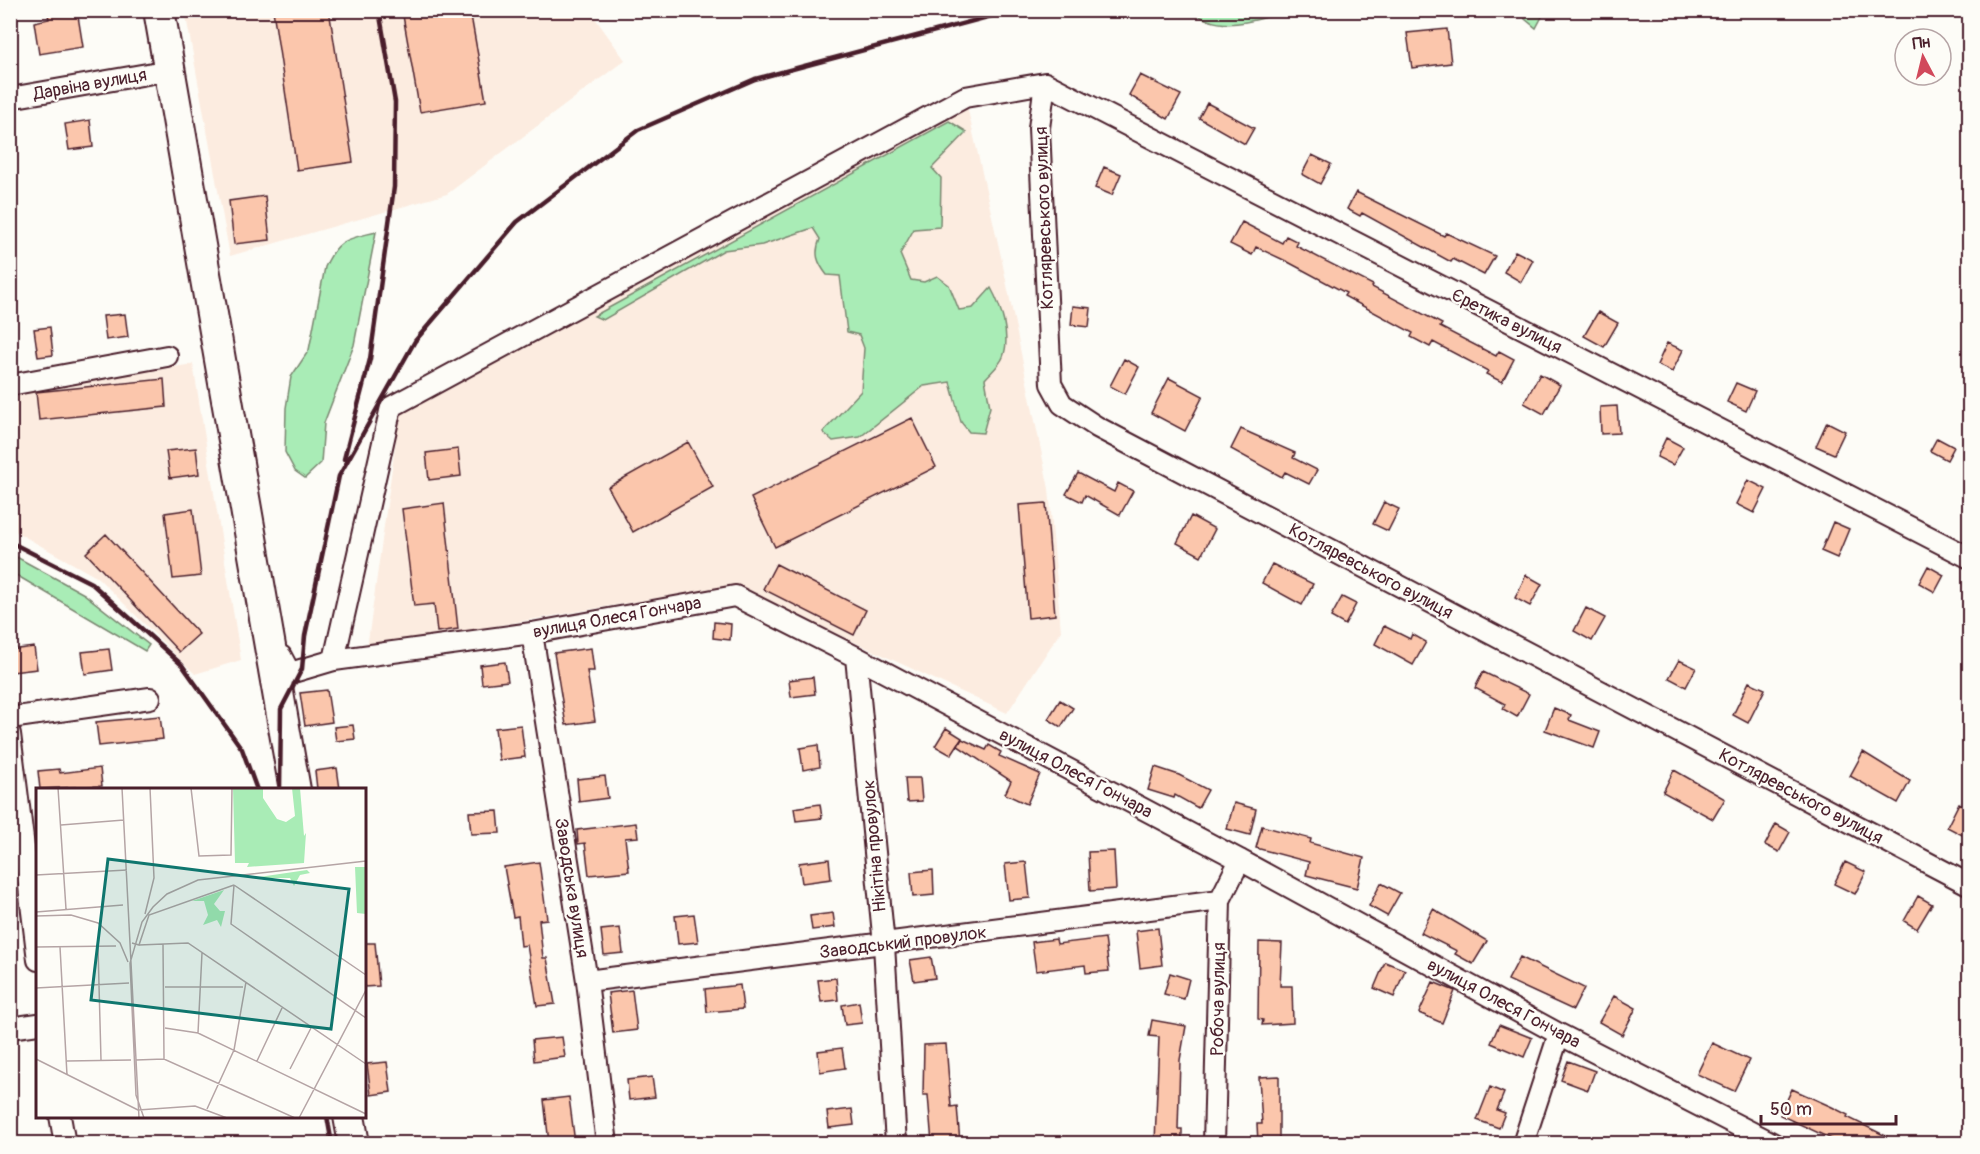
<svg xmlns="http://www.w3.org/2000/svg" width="1980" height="1154" viewBox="0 0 1980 1154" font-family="Pangolin,sans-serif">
  <rect width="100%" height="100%" fill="#fdfcf7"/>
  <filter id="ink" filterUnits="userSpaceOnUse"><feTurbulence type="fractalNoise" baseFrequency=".0167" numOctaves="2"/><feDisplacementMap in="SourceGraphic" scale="12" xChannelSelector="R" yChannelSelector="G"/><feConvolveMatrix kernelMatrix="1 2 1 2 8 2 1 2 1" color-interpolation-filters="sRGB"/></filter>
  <g filter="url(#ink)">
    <path fill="#fcece0" d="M185,11h405l35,49 -178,134 -217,62z
      M965,97l37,164 47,228 12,142 -54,82 -275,-128 -365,63 33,-237z
      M193,364l48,296 -46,14 -97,-96 -87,-49v-136z"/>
    <path fill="#a9ecb6" stroke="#7a8670" stroke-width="1.5" d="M1193,11h95c-30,8 -68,24 -95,0z
      M1523,11v-1l22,1 -9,17 -11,-9z
      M949,121l18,11 -35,36 9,10 -1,49 -26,2 -14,25 11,26 13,2 13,-6 12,9 10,25 14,-2 18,-20c10,18 20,49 12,69 -3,8 -12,15 -18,22l5,28 -7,26 -14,-1 -8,-10 -11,-40 -26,4 -64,51 -27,4 -10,-9 38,-41 3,-43 -5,-13 -12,-3 -7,-56 -13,-1c-10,-13 -13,-21 -7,-36l-7,-11 -51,17 -38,5 -121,70 -9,-4z
      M376,232l-22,113 -30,78 -3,40 -16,15 -10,-7 -10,-19 1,-44 5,-31 18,-27 16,-83c13,-29 23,-28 51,-35z
      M11,554l73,40 65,51 -4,6 -134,-79z"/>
    <path fill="#fbc6ac" stroke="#4a1f2b" stroke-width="1.5" d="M47,10h30l6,37 -44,7 -5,-32 15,-3z
      M273,10h56l24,152 -56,8z
      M402,10h68l16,91 -66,11z
      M1447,29l4,34 -39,5 -5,-35z
      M1140,75l41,20 -13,24 -39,-24z
      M1207,103l47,25 -9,16 -46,-26z
      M90,120l3,27 -24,3 -4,-26z
      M1312,155l19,9 -11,20 -18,-10z
      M1104,167l17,7 -9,21 -17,-7z
      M1356,192l88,44 2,-3 49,23 -11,19 -31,-16 -2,3 -89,-49 -2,3 -13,-7z
      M265,196l5,44 -36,4 -5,-43z
      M1242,222l40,21 4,-7 12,6 -2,4 77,39 -1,2 70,37 -2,3 56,29 3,-5 15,8 -12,23 -16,-8 2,-3 -55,-29 -3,5 -19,-10 2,-4 -69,-37 2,-3 -58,-31 -32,-15 -4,8 -22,-11z
      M1515,251l18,9 -12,22 -17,-10z
      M1073,306l18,2 -2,19 -18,-2z
      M1598,312l20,11 -14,24 -20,-11z
      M125,314l3,23 -22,3 -3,-24z
      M50,327l3,28 -15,2 -4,-28z
      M1667,343l16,7 -11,22 -15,-7z
      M1124,359l15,8 -14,27 -15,-8z
      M1540,374l20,11 -16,29 -20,-11z
      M1169,378l34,18 -18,35 -34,-18z
      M164,379l2,28 -127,13 -3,-28z
      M1736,383l19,8 -9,20 -19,-9z
      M1617,406l2,27 -18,1 -1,-27z
      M912,418l24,49 -161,80 -24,-49z
      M1827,422l18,9 -11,23 -18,-8z
      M1241,429l54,24 -2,5 24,12 -8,14 -24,-12 -3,5 -51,-28z
      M1666,438l17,9 -10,18 -16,-8z
      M1937,438l17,9 -7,13 -17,-9z
      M688,442l25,45 -80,45 -25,-45z
      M196,448l3,26 -29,4 -4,-27z
      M458,449l3,27 -32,4 -3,-27z
      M1078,473l36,19 4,-9 15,8 -13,24 -35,-20 -3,7 -16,-8z
      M1748,480l18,9 -12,24 -18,-9z
      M1384,502l15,7 -11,22 -15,-7z
      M444,503l14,126 -21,3 -3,-28 -20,2 -12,-97z
      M1046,503l9,112 -27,3 -9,-113z
      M193,509l8,67 -28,3 -8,-66z
      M1191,516l24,13 -14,27 -24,-13z
      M1833,522l16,7 -12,29 -16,-7z
      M106,534l93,100 -20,18 -93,-99z
      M776,564l90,46 -12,25 -91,-46z
      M1272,564l41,20 -11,21 -40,-22z
      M1928,566l16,9 -9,17 -16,-9z
      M1526,575l16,9 -12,22 -15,-8z
      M1342,597l14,7 -11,21 -14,-8z
      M1586,608l19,10 -13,23 -18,-10z
      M714,622l17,2 -1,16 -17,-2z
      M1384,626l26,13 2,-5 14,8 -13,23 -38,-21z
      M34,647l3,22 -25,3 -2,-22z
      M591,648l3,23h-7l8,50 -29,4 -12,-72z
      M109,649l3,21 -27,4 -3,-22z
      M1679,660l17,8 -10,19 -17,-9z
      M505,662l3,19 -26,3 -2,-19z
      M1483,672l46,22 -12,23 -14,-8 2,-5 -30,-16z
      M813,677l2,17 -24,3 -2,-17z
      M1749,682l16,7 -17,34 -15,-8z
      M327,690l5,32 -27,4 -5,-33z
      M1060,700l13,8 -12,19 -13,-8z
      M1554,708l17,7 -2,5 31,12 -6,16 -49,-18z
      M160,716l3,23 -64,7 -3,-24z
      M353,725l2,14 -19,2 -2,-14z
      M521,725l4,32 -26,3 -4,-32z
      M946,728l16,10 -11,17 -16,-9z
      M962,739l24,11 3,-5 12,7 -2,4 41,18 -13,30 -22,-10 6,-13 -53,-35z
      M818,745l2,22 -17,3 -3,-22z
      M1863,752l47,29 -12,22 -48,-27z
      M1155,767l24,8 29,15 -10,18 -23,-13 -1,3 -26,-8z
      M100,768l2,18 -62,3 -2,-18 21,-2 1,4z
      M337,768l3,21h-23l-2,-18z
      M1674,770l51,29 -12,20 -50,-27z
      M605,776l3,22 -29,4 -2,-23z
      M905,778h15l2,23 -15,1z
      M1234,803l22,6 -6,26 -23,-6z
      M1959,803l11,5v31l-23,-12z
      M820,804l2,14 -26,3 -2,-13z
      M498,811l2,22 -29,1 -2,-22z
      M636,823l2,14 -13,1 4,33 -40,4 -4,-32 -7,1 -1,-14z
      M1776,824l14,8 -11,20 -14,-7z
      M1262,826l49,13 -1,4 54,15 -7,30 -51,-13 3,-13 -53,-14z
      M1114,851l2,38 -26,2 -2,-39z
      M829,859l2,20 -29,4 -3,-20z
      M539,862l8,57 -8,1 4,38h4l8,46 -18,2 -10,-61 -6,1 -3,-30 -5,1 -9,-50z
      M1026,862l4,36 -21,2 -4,-36z
      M1845,862l21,10 -11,22 -21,-10z
      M933,870l1,25 -21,2 -2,-25z
      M1381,883l19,10 -13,23 -18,-10z
      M1918,896l14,8 -15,25 -13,-8z
      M1433,909l54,32 -14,23 -18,-10 2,-3 -36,-18z
      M833,913l2,14 -23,3 -2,-14z
      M694,914l4,28 -20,2 -3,-28z
      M620,928l3,25 -19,2 -3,-25z
      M1158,928l4,37 -22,3 -4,-37z
      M1105,938l4,33 -23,2 -1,-8 -49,6 -4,-29 24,-3 1,5z
      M1259,942l23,1 -2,43h12l1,37 -31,2 1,-5 -5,-1z
      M364,943h11l4,43 -15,1z
      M931,957l4,21 -21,3 -4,-21z
      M1520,957l64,31 -11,22 -65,-30z
      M1385,962l20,8 -11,27 -20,-9z
      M1170,973l19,6 -5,20 -20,-5z
      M836,978l2,22 -17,2 -3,-22z
      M1433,982l22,9 -13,32 -23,-10z
      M740,985l3,24 -36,3 -2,-23z
      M632,990l5,40 -24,3 -5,-40z
      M1614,996l22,12 -14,27 -23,-13z
      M859,1002l3,21 -17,2 -3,-20z
      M1152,1020l34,6 -6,34 -2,69h4v14h-27l4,-106 -10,-1z
      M1499,1025l33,13 -8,19 -33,-14z
      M562,1037l3,20 -31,4 -2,-21z
      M1712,1043l37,17 -15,31 -37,-17z
      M946,1044l5,63 6,-1 3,37h-28l-4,-48h-5l1,-50z
      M842,1048l3,20 -25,4 -2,-21z
      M1568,1061l27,10 -7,19 -27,-10z
      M387,1062l4,30 -20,3 -4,-31z
      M1279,1076v67h-21l-1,-19h5l-3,-47z
      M652,1077l3,20 -26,3 -2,-20z
      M1490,1087l14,6 -7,17 8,3 -6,15 -22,-8z
      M1792,1089l40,18 16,8 -1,2 53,26h-60l-60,-28z
      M569,1097l6,46h-26l-5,-43z
      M852,1109l2,16 -25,3 -2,-16z"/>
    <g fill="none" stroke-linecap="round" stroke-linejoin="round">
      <g stroke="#4a1f2b" stroke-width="24">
        <path id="street" d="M1045,83l-6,45 12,256 11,20 35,23 873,458
          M1045,83l925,475
          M10,98l160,-28
          M10,385l157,-29
          M532,633l55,348 20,163
          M281,656l9,17 44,-13 57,-253 574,-310 80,-14
          M856,657l28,288 12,199
          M334,660l198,-27 203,-37 121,61 384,203 319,174 215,110
          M10,718l140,-20
          M10,734l28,226
          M587,981l633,-81
          M10,1028l28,-4
          M60,1116l5,28
          M1214,1144l6,-244 20,-40
          M1523,1144l36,-110"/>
      </g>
      <g stroke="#4a1f2b" stroke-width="34">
        <path id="primary" d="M159,10l136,780
          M349,1116l5,28"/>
      </g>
      <use href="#street" stroke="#fdfcf7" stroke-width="20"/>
      <use href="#primary" stroke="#fdfcf7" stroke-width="30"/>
      <path stroke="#4a1f2b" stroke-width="4.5" d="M344,459l26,-100 24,-172 1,-85 -16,-92
        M10,542l81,41 91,82 60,84 15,41
        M280,790l1,-81 21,-40 3,-33 34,-160 76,-135 102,-119 121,-92 117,-51 259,-69
        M327,1116l5,28"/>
    </g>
  </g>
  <g text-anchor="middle" stroke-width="4.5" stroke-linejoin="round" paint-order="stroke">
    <g font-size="18" fill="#4a1f2b" stroke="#fdfcf7">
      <text transform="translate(90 84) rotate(-10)" y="6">Дарвіна вулиця</text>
      <text transform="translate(1044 218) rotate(-92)" y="6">Котляревського вулиця</text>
      <text transform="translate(1507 321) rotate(27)" y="6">Єретика вулиця</text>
      <text transform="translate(1371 571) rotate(28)" y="6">Котляревського вулиця</text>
      <text transform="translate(617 617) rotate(-10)" y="6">вулиця Олеся Гончара</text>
      <text transform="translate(1076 773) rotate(28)" y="6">вулиця Олеся Гончара</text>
      <text transform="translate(1801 796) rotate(28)" y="6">Котляревського вулиця</text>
      <text transform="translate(874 846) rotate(-95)" y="6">Нікітіна провулок</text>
      <text transform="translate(572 888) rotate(81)" y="6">Заводська вулиця</text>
      <text transform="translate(903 942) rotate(-7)" y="6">Заводський провулок</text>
      <text transform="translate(1218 999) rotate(-89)" y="6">Робоча вулиця</text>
      <text transform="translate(1504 1003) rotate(28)" y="6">вулиця Олеся Гончара</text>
    </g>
  </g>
  <g transform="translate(36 788)">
    <rect width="330" height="330" fill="#fdfcf7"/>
    <path d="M197,0h30v10l14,21 9,3 9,-6 -3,-28h8l4,48 2,-3 -2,30 -57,4 2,-4h-14zM319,79h11v47l-9,-1zM271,82l3,3 -10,2 -6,11 -4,-8h-38zM188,102l-10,14 6,7h5l-4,16 -4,-7 -14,5 5,-10 -4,-14h-12z" fill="#a9ecb6"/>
    <path fill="none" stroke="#b5a4a5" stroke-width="1.5" d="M22,0l8,121M86,0l17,330M155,0l8,68 32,-1 1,-67M25,37l63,-5M0,87l91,-5M198,97l-3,39 135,94M198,97l132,90M0,124l87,-7M109,126l9,-36 -4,-90M0,128l35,-1 27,8 22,20 8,19M96,155l7,2 10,-30 85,-30M127,156l1,115M103,157l49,-2 178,121M0,159l80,-1M24,159l7,128M62,159l3,113M129,199h78M0,200l93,-5M129,240l33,5 168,81M162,245l4,-80M0,271l102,51M100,272l28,-1 131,59M31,273l64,-1M221,273l25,-53M254,281l21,-41M171,321l27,-59 12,-68M102,322l57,-4 32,12M108,330l-8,-23 -6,-132 12,-41 11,-15 14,-13 31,-14 168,-19M263,330l67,-128"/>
    <path fill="#0f766e" fill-opacity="0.15" stroke="#0f766e" stroke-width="3" d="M72,71l241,30 -18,140 -240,-29z"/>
    <rect width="330" height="330" fill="none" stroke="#4a1f2b" stroke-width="3"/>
  </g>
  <rect width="1980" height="1154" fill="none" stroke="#fdfcf7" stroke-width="36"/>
  <rect x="18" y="18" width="1944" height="1118" fill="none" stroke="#4a1f2b" stroke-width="2" filter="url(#ink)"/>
  <g transform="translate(1923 57) rotate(353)"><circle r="28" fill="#fdfcf7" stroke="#b5a4a5" stroke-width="1.5"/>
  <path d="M0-4.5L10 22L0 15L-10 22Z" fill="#d1495b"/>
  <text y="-9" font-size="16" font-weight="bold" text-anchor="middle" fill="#4a1f2b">Пн</text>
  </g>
  <path d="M1761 1115v9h135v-9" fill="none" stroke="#4a1f2b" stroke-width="3"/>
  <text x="1770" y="1115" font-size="18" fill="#4a1f2b" stroke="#fdfcf7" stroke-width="4.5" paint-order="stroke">50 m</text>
</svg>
